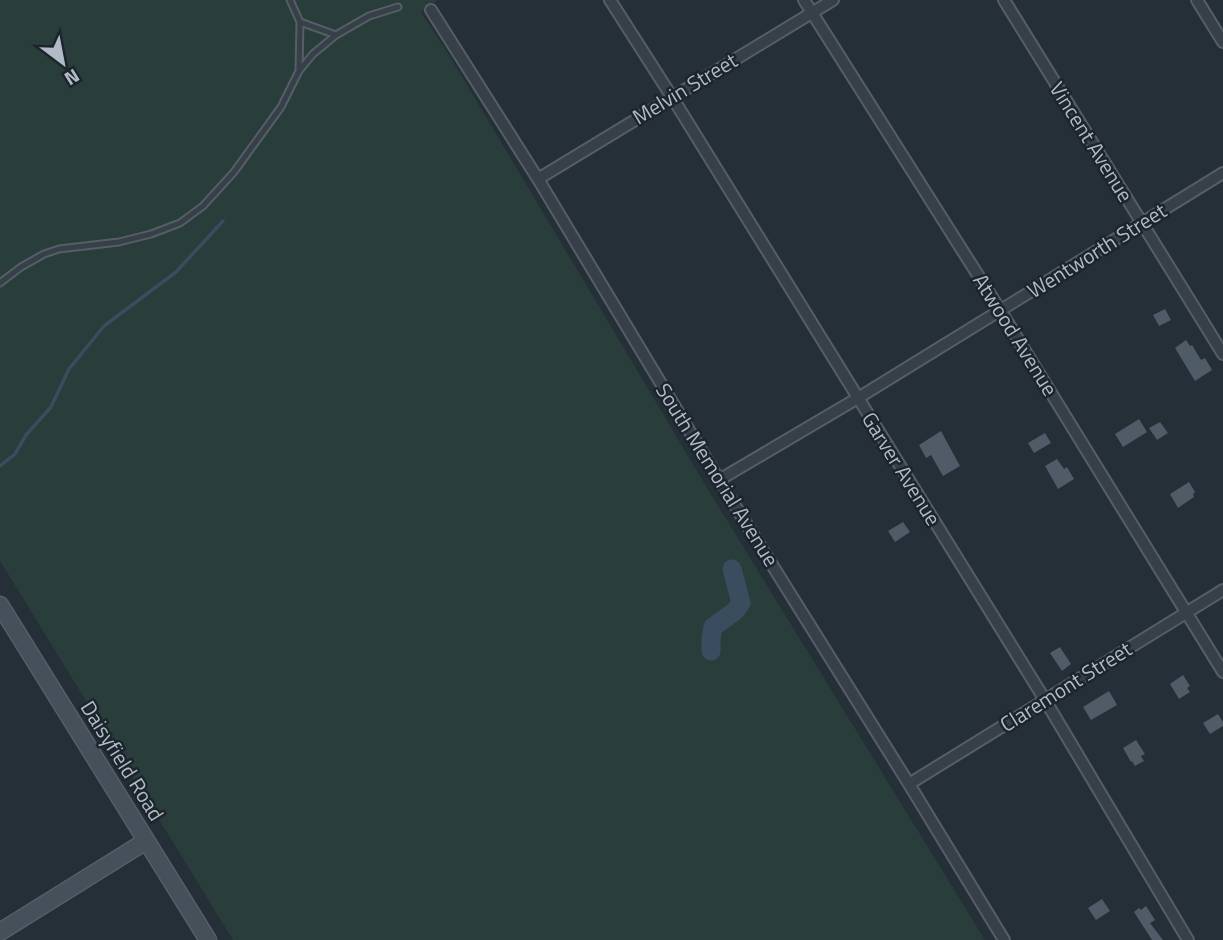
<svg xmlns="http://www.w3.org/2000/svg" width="1223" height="940" viewBox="0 0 1223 940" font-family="'Titillium Web',sans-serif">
  <rect width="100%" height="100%" fill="#242f38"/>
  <path fill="#293d3b" d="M0,0h438l-17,12 30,46 255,428 279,454h-752l-233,-379z"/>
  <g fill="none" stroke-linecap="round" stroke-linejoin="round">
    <path stroke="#394d5e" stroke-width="3.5" d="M0,466l15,-12 11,-19 25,-28 18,-38 35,-43 72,-54 47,-51"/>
    <path stroke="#394d5e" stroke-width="19" d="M711,651v-12l2,-12 22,-16 6,-8 -9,-34"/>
  </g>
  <path fill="#4f5b67" d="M1165,309l6,11 -12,6 -6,-11z
    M1186,340l4,6 2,-1 9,15 4,-2 7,12 -17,11 -20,-33z
    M1139,419l8,13 -24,15 -8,-13z
    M1160,422l8,11 -11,7 -8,-12z
    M941,431l19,35 -17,10 -12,-21 -5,3 -7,-13z
    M1045,433l6,10 -17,10 -6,-10z
    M1057,459l7,10 3,-2 7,12 -16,10 -13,-23z
    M1189,482l6,10 -2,2 1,3 -16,11 -8,-14z
    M903,522l7,10 -15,10 -7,-11z
    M1060,647l11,17 -9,7 -12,-18z
    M1183,675l7,11 -3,2 3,4 -11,7 -9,-15z
    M1109,691l8,14 -26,15 -8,-13z
    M1218,714l5,8v4l-13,8 -7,-11z
    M1136,740l9,14 -4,2 3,5 -9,5 -3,-5 -1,1 -8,-14z
    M1102,899l8,12 -14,9 -8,-12z
    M1146,906l9,14 -5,3 13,17h-11l-18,-28 5,-4 2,2z"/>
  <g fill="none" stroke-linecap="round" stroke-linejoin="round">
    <g stroke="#555e67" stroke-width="9">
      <path id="lane" d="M290,0l10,22 36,13
        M299,71l1,-49
        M0,283l21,-16 23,-13 15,-5 60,-7 32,-8 29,-11 23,-17 31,-34 47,-65 18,-36 14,-17 23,-19 33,-19 29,-9"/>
    </g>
    <g stroke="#555e67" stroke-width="14">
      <path id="street" d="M610,0l62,97 373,603 143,240
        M804,0l196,310 223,362
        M1004,0l219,354
        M1197,0l26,42
        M431,10l107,169 181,301 190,304 95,156
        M538,179l295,-179
        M719,480l139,-82 365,-225
        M909,784l314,-194"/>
    </g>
    <g stroke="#555e67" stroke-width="19">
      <path id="secondary" d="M0,605l208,335
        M0,932l146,-91"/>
    </g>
    <use href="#lane" stroke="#374049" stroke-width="5"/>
    <use href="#street" stroke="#374049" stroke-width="10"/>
    <use href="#secondary" stroke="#46505b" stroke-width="16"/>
  </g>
  <g text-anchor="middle" stroke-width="5" stroke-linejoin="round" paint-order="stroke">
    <g font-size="21" fill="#b2bbc5" stroke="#1c252e">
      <text transform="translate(685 89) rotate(-31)" y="7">Melvin Street</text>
      <text transform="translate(1091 142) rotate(58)" y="7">Vincent Avenue</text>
      <text transform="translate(1097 251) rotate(-32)" y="7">Wentworth Street</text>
      <text transform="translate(1015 335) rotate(58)" y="7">Atwood Avenue</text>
      <text transform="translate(901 469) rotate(58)" y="7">Garver Avenue</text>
      <text transform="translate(717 475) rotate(58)" y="7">South Memorial Avenue</text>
      <text transform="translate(1066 687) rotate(-32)" y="7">Claremont Street</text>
      <text transform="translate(122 761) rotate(58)" y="7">Daisyfield Road</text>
    </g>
  </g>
  <g transform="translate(63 63) rotate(148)" stroke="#1c252e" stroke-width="5" paint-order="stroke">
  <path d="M0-5L12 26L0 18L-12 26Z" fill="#b2bbc5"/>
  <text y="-10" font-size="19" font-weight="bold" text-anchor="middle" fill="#b2bbc5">N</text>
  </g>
</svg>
